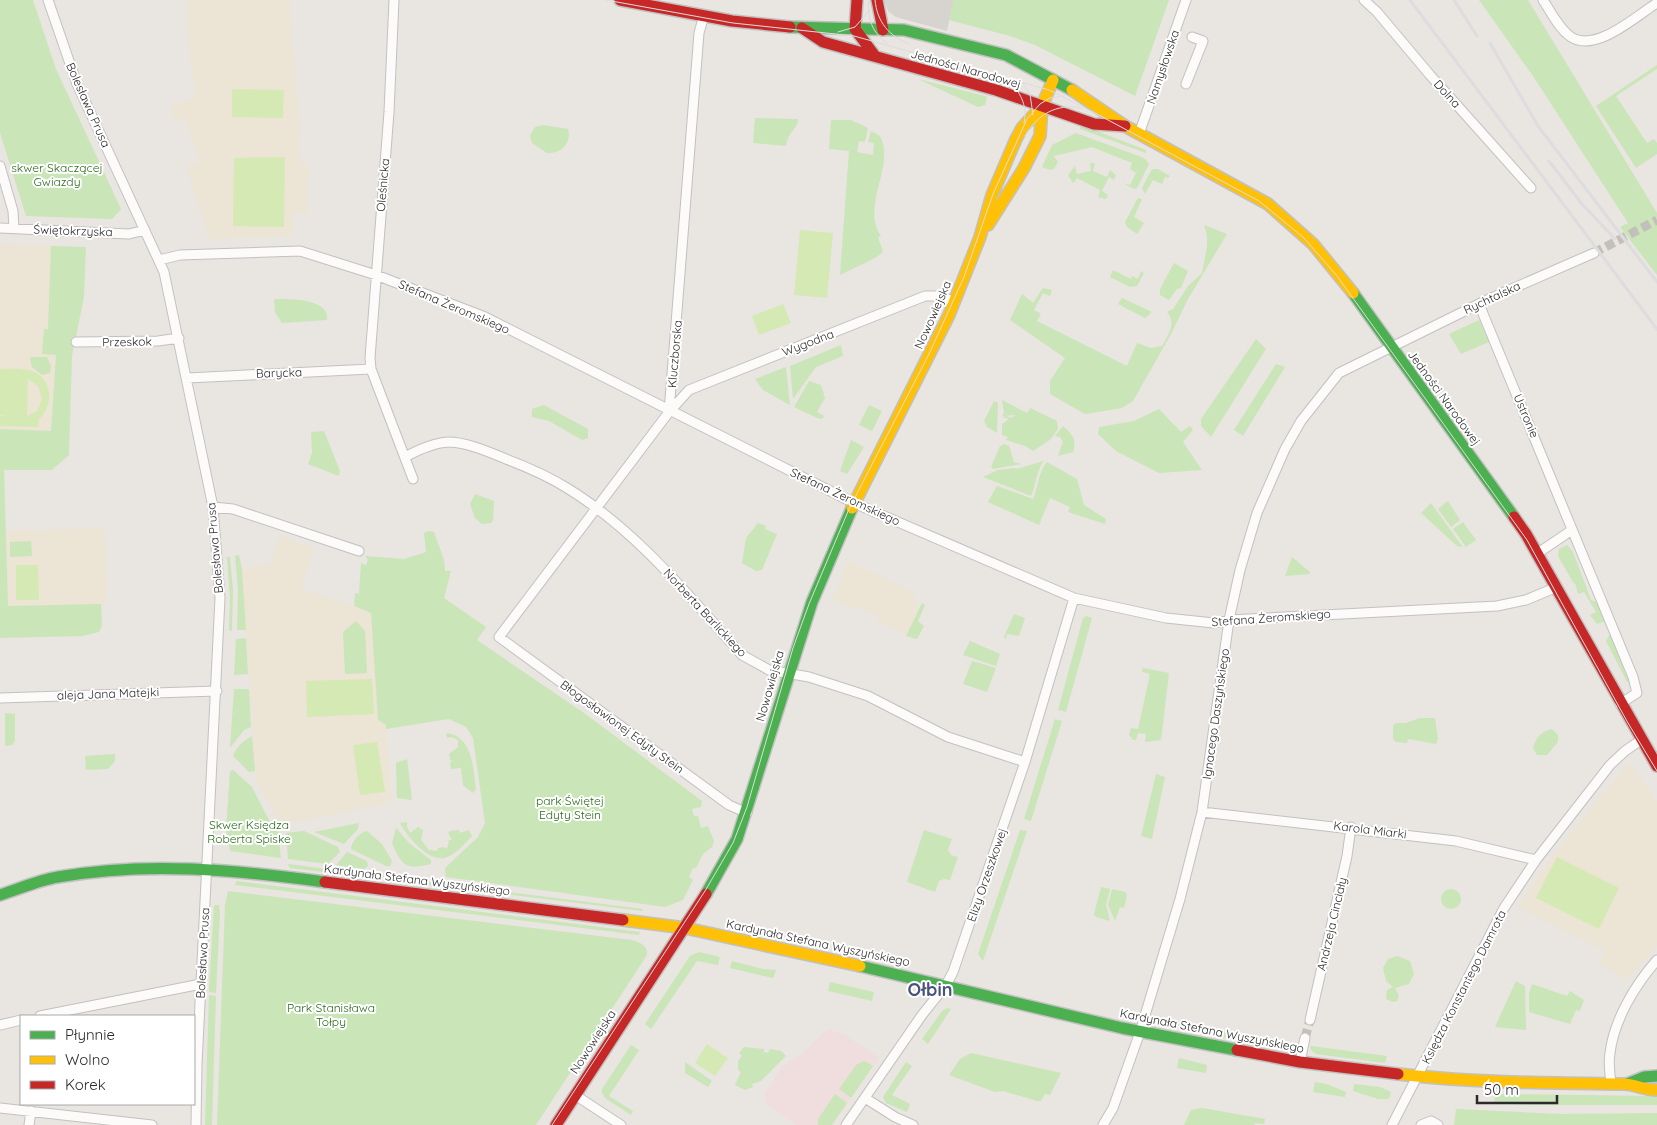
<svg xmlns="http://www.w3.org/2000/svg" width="1657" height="1125" viewBox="0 0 1657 1125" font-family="Quicksand,sans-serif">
  <rect width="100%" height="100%" fill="#e9e5e0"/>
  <path fill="#ece4d4" d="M187,0h102l11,130 -3,15 5,20 6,-1v49h-16l1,23 -83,3 -24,-73 13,-3 -3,-13 -11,-32 -10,4 -4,-17 25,-7 -9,-62z
    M0,244l51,2 -3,83 9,1 -6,101 -51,-2z
    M105,528l2,76 -99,3 -2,-76z
    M279,536l35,12 -13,41 70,23 7,108 8,5 5,75 -10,5 -94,19 -9,-4 -22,-41 -14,-209 29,-7z
    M848,561l64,31 7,16 -12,26 -30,-12 1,-7 -46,-15z
    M1627,765h4l26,37v143l-31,35 -27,-17 6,-12 -87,-44 35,-52z"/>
  <path fill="#efdedd" d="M828,1029l15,5 36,24 -47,67h-36l-30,-22 -2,-8 18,-28 13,-10 7,-2z"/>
  <path fill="#cae5b8" d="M0,0h33l23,69 65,140 -9,10 -86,-3 -26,-83z
    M884,0h285l-34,96 -100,-51 -25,-9 -126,-33z
    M1479,0h49l129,213v62l-37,-48 8,-4 -95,-147z
    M1657,65v4l-41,27 31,47 7,-4 3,4v11l-21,14 -40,-62z
    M918,79l67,17 2,1 -2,8 -7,2z
    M755,118l43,1c0,9 -10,13 -12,27l-33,-3z
    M831,120h20l17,8 -3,14 -6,-1 -2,11 16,3 1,-12 -6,-1 3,-11 9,5c16,30 -20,70 1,100l-3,1 5,15 -8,6 -35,17 9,-124 -20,-2z
    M543,125l25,4c4,13 -6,25 -21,24l-15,-10 -2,-7 5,-9z
    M1081,125l65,25v3l-66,-24z
    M1076,133l68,25 5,6 -12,24 -3,1 -11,-6 7,2 6,-12 -6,-4 2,-6 -40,-16 -38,9 4,6 -4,7 -4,1 -8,-3 10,-22z
    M1090,163h5l-2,8 14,6 3,-7 6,5 -2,5 -5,-3 -7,14 6,4 -2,4 -8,-2 2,-7 -23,-12 -4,5 -5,-8 7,-9 2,8 14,-3z
    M1152,169h6l12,7 -2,2 -3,-1 -3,7 -9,-4 -8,14 -3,-6z
    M1138,198l4,1 -8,18 10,6 -7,11 -10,-7 -2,-5z
    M1204,225l23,9 -39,65 -17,35 -38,67 -11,7 -37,6 -35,-20v-13l15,-23 -55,-38 12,-26 11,9 10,-15 9,2 -2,6 -7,-3 -9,17 7,4 -4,7 90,45 10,-23 14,5 11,-2c6,-11 15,-23 5,-34l6,-3 15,-23 14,-13 5,-26v-12z
    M51,246l35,1 -2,50 -12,59 -3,99 -17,15h-48l4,136 93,-2 1,21 -3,7 -17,4 -82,2v-209l51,2 5,-76 -14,-1 2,-25h4z
    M1174,263l14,8 -7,17 -4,1 -8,11 -9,-5v-6z
    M1113,270l18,9 1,-3 6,3 3,-8 3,2 -7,13 -7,1 -20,-10z
    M1122,298l30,14 -7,6 -27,-14z
    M274,299c15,0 56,-1 53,21l-45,3 -7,-11z
    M1479,320l10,22 -28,12 -12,-20z
    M1256,339l10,10 -55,88 -10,-11v-7z
    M841,345l2,11 -27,11 -23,32 -3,-33z
    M30,357h17l4,9 -1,7 -8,2 -10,-8z
    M1276,364l9,3 -42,69 -9,-6z
    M786,367l4,38 -27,-15 -8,-11z
    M809,381l12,4 4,13 -8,14 7,4 -2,3 -5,-1 -23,-11z
    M1002,400l25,13 3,-5 27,13 1,8 -7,10 -18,12 -8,-5 -19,-6 2,-3 -6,-2v-11l7,-5 -7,-2 5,-1 4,2 5,-3 -14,1 2,-3z
    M994,401l4,2 -1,30 -10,-6 -3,-6z
    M544,405l44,24v9l-6,2 -33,-19 -17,-4v-8z
    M869,405l13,6 -10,20 -13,-6z
    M1159,409l22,23 9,-6 3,4 -10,12 19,28 -43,3 -43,-22 -18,-17 1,-7 35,-6z
    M1063,426c9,8 14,13 10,26l-15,4 5,-14 -3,-5 -5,-1z
    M324,431l16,40 -1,5 -31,-12 4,-11 -1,-21z
    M851,440l13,7 -17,27 -7,-3z
    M1004,444l5,2 5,16 7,2 -28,5 -2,-2 9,-21z
    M1044,461c-7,7 -8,24 -13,35l-48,-19 15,-7 17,-2 1,1z
    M1047,462l30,17 7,26 22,14 -1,5 -37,-12 2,-5 -20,-9 -11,27 -51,-23 9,-16 36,13c5,-11 6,-29 14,-37z
    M475,494l19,7 -1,19 -2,3 -9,1 -7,-6 -5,-14z
    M1448,501l12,19 -9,7 -13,-18z
    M1431,503l31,43v1l-5,-1 -36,-33z
    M1463,522l13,18 -10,7 -13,-18z
    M758,523l8,3 -1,3 12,5 -15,36 -6,1 -14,-8 4,-25z
    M428,531l6,1 10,28 1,11h6l-7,27 42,29 -9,13 107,73 118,88 -1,6 -9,2 2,7h4l3,12 7,-2 6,15 -2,6 -9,7 -7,14h-3l-4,9 4,3 -10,20 -18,7 -219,-30 -1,-9 33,-31 7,-14 -12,-85 -7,-11 -17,-8 -63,10v-4l-8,-5 -7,-107 -17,-7 1,-13 4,1 2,-31 5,2 2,-5 -3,-4 39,3 22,-7 -2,-19z
    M31,541l1,15 -22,1v-15z
    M1567,545l6,7 18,48 6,2 8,19 -8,3 -7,-9 6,-3 -12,-20 -6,2 -3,-11 -1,1 -16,-28 1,-7z
    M239,555l3,15 4,60h-9l1,-41 -3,-33z
    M227,557h3l3,34 -1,40 -3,-1 1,-31z
    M1292,557l18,15 -1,2 -24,2z
    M922,603l3,2 -7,16 6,5 -7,13 -11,-3z
    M1014,614l11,4 -6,18 -12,-2 -1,5 -2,-2z
    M1087,616l5,2 -26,94 -8,-2 25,-92z
    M356,621l9,10 2,42 -22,1 -2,-42z
    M1610,634l19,48h-2l-21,-41z
    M246,638l2,36 -14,1 2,-36z
    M970,641l30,13 -4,12 -33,-11z
    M972,661l24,7 -9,24 -24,-8z
    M1143,668l26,5 -8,67 -16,2 1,-8 -8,-1 -2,7h-3l-4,-5 2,-7 7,1 12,-55 -8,-2z
    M234,689h15l2,38 -7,3 -14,18z
    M5,713l10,1v27l-3,4 -7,1z
    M1420,718h15l3,21 -2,5 -28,-5 -1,4 -11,-1 -3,-3v-13l3,-3h10z
    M1055,719l7,2 -31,100 -7,-2z
    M1552,729l6,6v7l-11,13h-10l-4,-7c3,-10 8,-17 19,-19z
    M446,733c27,3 27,35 30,56l-3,4 -10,-8 -2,-17 -10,1 -1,-7 3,-1 -3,-1 -1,-6 9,-7v-7l-6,-3 -5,1z
    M252,736l3,35 -6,1 -16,-16c3,-9 11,-16 19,-20z
    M115,754v7l-7,8 -22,1 -1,-14z
    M407,759l5,41 -15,-2 -1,-35z
    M233,770l19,17 18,35 8,9 3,27 -51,-7 -4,-22 4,-57z
    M1156,774l9,3 -13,62 -11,-3z
    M407,822v5l3,6 8,-6 5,3 -2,10 8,10 8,1 1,-3 6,-1 3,2 2,-9h3l-4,-7 2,-2 9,-1 1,3 9,-3 3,6c-8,8 -17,20 -28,22 -17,3 -37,-22 -44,-35z
    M359,823l-1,6 -14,15 -30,-12z
    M396,828l14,16 21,16v4c-25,6 -29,2 -39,-21z
    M924,830l28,9 -4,11 3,5 7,2 -8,23 -6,-1 -5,2 -4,11 -28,-10z
    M1020,830l7,1 -44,130 -5,-7z
    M304,831l34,16 2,5 -12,12 -40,-5 -2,-26z
    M367,831l15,13 10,17 -2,5h-4l-35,-17c0,-7 9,-17 16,-18z
    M347,852l20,9 1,5 -4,3 -28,-4z
    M288,864l355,45v2l-353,-43z
    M236,881l404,51 -1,3 -404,-50z
    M1101,887l9,2 -4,16 4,16 -14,-4 -2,-3z
    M1441 899a10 10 0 1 1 20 0a10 10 0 1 1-20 0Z
    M1112,889l13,3 2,3 -3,13 -4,-1 -5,14 -7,-16z
    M228,891l404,49c8,2 16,6 15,15l-111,170h-319l8,-220z
    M214,905h5l1,8 -4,80 -7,-1z
    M699,952l21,5 -2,8 -21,-4 -46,68 -6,-5 45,-68z
    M1397,956l13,5 4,13 -5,10 -14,4 4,8 -2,5 -4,1 -7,-3 1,-9 6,-3 -7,-6 -3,-13 5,-9z
    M732,961l31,8 13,1 -3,8 -43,-10z
    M1516,981l9,5 1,44 -31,-3z
    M830,982l44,10 -2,9 -44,-10z
    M1532,984l35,12 3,-5 14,9 -4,11 -4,-1 -6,14 -41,-12v-18z
    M209,995l7,1 -4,129h-7z
    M947,1008l4,1 -23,35 -6,-5 20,-28z
    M1169,1022l122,21 7,1 -8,6 -122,-23z
    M631,1045l8,5 -30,46 24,15 -2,4 -26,-17 -3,-5v-4z
    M1310,1046h1l76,10 -2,7 -69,-9 -5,-4z
    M744,1047l20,2v3l4,1 2,-4 11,2 5,5 -25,25 -9,3 1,3 -8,3 -10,-5 6,-13 -3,-2v-9l4,-5 -3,-3z
    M971,1053l90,20 -11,22 -5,-1 -4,7h-4l-34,-10 -8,1 -46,-17 11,-16z
    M1179,1058l28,7 -1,8 -29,-5z
    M864,1061l9,5 -22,32 -12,-9 17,-24z
    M685,1062l27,19 -4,6 -23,-14z
    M906,1062l6,4 -20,29 18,9 -3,8 -21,-9 -3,-6z
    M1315,1082l12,2 19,8 -1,5 -32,-5z
    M1354,1084l26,3 11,5 -2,7h-11l-25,-8z
    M835,1094l12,9 -15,22h-14v-6z
    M1495,1094l162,2v9h-125l-38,-2z
    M1202,1108l63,11 -1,5 -9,-1 -1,2h-70l7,-15z
    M1456,1109l105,5 96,-1v12h-203z"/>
  <path fill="#d5e9b5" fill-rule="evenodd" d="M232,89l52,1 -1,28 -51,-1z
    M285,157l-1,70 -51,-1 1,-68z
    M800,230l33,3 -6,65 -33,-3z
    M783,304l8,19 -32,12 -7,-19z
    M0,369c10,0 23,-1 32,2 23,9 21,37 5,50h2l-1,6 -38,-1v-10h8l-8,-1zM28,379l10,7 4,13 -5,12 -10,5z
    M16,565h22l1,35h-23z
    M372,679l2,35 -67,3 -1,-36z
    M377,742l8,50 -25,3 -7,-50z
    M1557,857l62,31 -20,41 -63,-31z
    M707,1044l21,14 -13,18 -20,-13z"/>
  <path fill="#d7d3ce" d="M884,0h69l-6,31 -51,-14 -8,-6z"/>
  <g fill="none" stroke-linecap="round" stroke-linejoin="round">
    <path stroke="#c3c0bc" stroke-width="9" stroke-dasharray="9 4.5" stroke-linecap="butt" d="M1594,253l63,-33
      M1305,1038l5,-18"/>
    <g stroke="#c2c1c2" stroke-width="11">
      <path id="street" d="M48,0l29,84 87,188 49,235 7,91 -23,466 -1,61
        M394,0l-5,112 -19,246 1,11 42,110
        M1364,0l13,12 53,63 101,113
        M1543,0c8,12 16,29 28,37 25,16 65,-21 86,-34
        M1186,84l17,-43 -11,-4
        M1139,134l47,-134
        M0,166l13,45 1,18
        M0,228l129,6 16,-4
        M159,260l21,-5 120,-4 76,24 109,42 369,186 220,95 92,20 48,5 15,-3 268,-14 29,-6 31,-13
        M1479,304l154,373 4,16 -17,11
        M76,342l82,-1 21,-3
        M187,378l184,-9
        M669,412l30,-379 5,-18
        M405,457c13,-7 28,-14 43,-15 18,0 41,10 58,17 21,8 42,17 61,29 69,42 122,108 175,167l27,15 40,7 59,19 80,41 77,25
        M213,507l20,2 126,42
        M1538,553l34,-23
        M0,698l217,-7
        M1202,812l254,29 80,19
        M747,813l-18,-8 -230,-168 170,-225 20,-22 236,-94h15l15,6
        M40,1016l161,-32
        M1310,1020l37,-164 4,-29
        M0,1025l21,-5
        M1300,1062l5,-24
        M1611,1084c-1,-10 -3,-21 -1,-31 4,-33 25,-68 47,-93
        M575,1095l46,30
        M865,1098l30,19 18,8
        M0,1108l152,17
        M29,1125l2,-14
        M846,1125l76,-110 24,-30 7,-13 72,-210 49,-164
        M1103,1125l10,-17 27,-76 40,-133 22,-87 27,-192 11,-50 17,-57 28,-64 16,-28 38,-48 152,-75 103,-45
        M1392,1125l112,-217 32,-48 74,-95 15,-14 16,-11
        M1421,1125l10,-4 7,4"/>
    </g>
    <g stroke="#c2c1c2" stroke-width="14">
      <path id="fast" d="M790,27l114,3 102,25 66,35
        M1353,293l161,224
        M706,894l31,-55 75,-237 40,-94
        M0,895c19,-6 39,-15 58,-18 89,-16 178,-7 267,5
        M860,966l262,62 115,22
        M1627,1084l17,-7 13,-1"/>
    </g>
    <g stroke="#c2c1c2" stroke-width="14">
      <path id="slow" d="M1072,90l53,36 143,78 45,40 40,49
        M988,225l36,-57 16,-32 2,-30 11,-26
        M852,508l97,-193 31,-78 12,-42 24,-56 6,-11 20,-22
        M623,920l62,8 175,38
        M1398,1074c75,9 150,9 226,10 10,0 19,6 33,6"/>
    </g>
    <g stroke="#c2c1c2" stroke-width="14">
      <path id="jam" d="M620,0l112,21 58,6
        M857,0l-2,29 20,27
        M877,0l6,30
        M802,28l21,14 173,48 98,34 31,2
        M1514,517l12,17 131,232
        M325,882l298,38
        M1237,1050l63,12 98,12
        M556,1125l150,-231"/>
    </g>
    <use href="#street" stroke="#fcfbfa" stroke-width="9"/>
    <use href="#fast" stroke="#4caf50" stroke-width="11"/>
    <use href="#slow" stroke="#ffc107" stroke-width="11"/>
    <use href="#jam" stroke="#c62828" stroke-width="11"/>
    <path stroke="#dddcde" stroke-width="1" d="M606,0l127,23 121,13 195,54 46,23 164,88 45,37 33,38 190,264 101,183 29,48
      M869,0c-2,18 3,33 18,43
      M875,0c2,22 14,36 34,44
      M838,32l17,-5 14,-16
      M1007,80c13,10 21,26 17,43
      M1021,80l9,14 3,21
      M1025,136c12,-21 31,-33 56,-28
      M552,1125l153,-234 28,-48 14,-36 46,-159 16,-44 40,-95 80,-155 35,-77 29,-83 34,-75 13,-15 10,-6 14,-2"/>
    <path stroke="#dddcde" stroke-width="3" d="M1410,0l247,329
      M1454,0l23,36
      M1490,43l48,83 119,156
      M1549,161l33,43 33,35"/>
  </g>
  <g text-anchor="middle" stroke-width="4" stroke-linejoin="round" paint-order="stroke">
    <g font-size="12" fill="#2a2a2a" stroke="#fff">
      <text transform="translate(1163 67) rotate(-71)" y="4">Namysłowska</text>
      <text transform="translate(966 69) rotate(16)" y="4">Jedności Narodowej</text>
      <text transform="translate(1447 94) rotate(48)" y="4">Dolna</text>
      <text transform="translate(88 105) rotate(66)" y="4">Bolesława Prusa</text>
      <text transform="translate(383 185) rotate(-85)" y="4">Oleśnicka</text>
      <text transform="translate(73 231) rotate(2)" y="4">Świętokrzyska</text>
      <text transform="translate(1492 298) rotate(-25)" y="4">Rychtalska</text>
      <text transform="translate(454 307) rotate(23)" y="4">Stefana Żeromskiego</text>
      <text transform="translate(933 315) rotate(-66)" y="4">Nowowiejska</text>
      <text transform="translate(127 342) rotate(-1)" y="4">Przeskok</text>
      <text transform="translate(808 343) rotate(-21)" y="4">Wygodna</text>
      <text transform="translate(675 354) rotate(-85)" y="4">Kluczborska</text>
      <text transform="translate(279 373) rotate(-2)" y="4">Barycka</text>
      <text transform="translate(1444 398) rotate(54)" y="4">Jedności Narodowej</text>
      <text transform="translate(1526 416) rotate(67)" y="4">Ustronie</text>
      <text transform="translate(845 497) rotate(25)" y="4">Stefana Żeromskiego</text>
      <text transform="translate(215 548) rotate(-95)" y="4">Bolesława Prusa</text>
      <text transform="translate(705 613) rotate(47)" y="4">Norberta Barlickiego</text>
      <text transform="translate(1271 618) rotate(-4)" y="4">Stefana Żeromskiego</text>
      <text transform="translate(770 686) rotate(-74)" y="4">Nowowiejska</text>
      <text transform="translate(108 694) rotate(-2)" y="4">aleja Jana Matejki</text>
      <text transform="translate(1216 714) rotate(-82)" y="4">Ignacego Daszyńskiego</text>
      <text transform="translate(622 727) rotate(36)" y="4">Błogosławionej Edyty Stein</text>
      <text transform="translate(1370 830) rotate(7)" y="4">Karola Miarki</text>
      <text transform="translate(987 875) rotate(-71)" y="4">Elizy Orzeszkowej</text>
      <text transform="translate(417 880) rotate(7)" y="4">Kardynała Stefana Wyszyńskiego</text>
      <text transform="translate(1332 924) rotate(-77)" y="4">Andrzeja Cinciały</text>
      <text transform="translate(818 943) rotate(12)" y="4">Kardynała Stefana Wyszyńskiego</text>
      <text transform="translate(203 953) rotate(-87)" y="4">Bolesława Prusa</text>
      <text transform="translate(1464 987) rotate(-63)" y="4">Księdza Konstantego Damrota</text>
      <text transform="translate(1212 1031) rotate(11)" y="4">Kardynała Stefana Wyszyńskiego</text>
      <text transform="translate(593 1042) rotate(-57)" y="4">Nowowiejska</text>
    </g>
    <g font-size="12" fill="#286a18" stroke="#fff">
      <text x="57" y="172">skwer Skaczącej<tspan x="57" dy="14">Gwiazdy</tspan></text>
      <text x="570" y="805">park Świętej<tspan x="570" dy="14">Edyty Stein</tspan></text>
      <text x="249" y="829">Skwer Księdza<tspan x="249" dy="14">Roberta Spiske</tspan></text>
      <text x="331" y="1012">Park Stanisława<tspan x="331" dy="14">Tołpy</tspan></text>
    </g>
    <g font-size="18" font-weight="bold" fill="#49527d" stroke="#fff">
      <text x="930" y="996">Ołbin</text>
    </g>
  </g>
  <rect x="20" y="1015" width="175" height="90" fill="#ffffff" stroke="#aaaaaa"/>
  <rect x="30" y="1031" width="25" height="8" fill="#4caf50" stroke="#aaaaaa"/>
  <text x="65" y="1040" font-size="15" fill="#2a2a2a">Płynnie</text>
  <rect x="30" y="1056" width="25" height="8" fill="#ffc107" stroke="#aaaaaa"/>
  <text x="65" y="1065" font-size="15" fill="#2a2a2a">Wolno</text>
  <rect x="30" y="1081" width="25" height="8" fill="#c62828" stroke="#aaaaaa"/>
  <text x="65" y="1090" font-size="15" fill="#2a2a2a">Korek</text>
  <path d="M1477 1095v8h80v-8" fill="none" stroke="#2a2a2a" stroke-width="2.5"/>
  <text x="1484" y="1095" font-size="15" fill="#2a2a2a" stroke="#ffffff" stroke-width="4" paint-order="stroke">50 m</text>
</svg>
